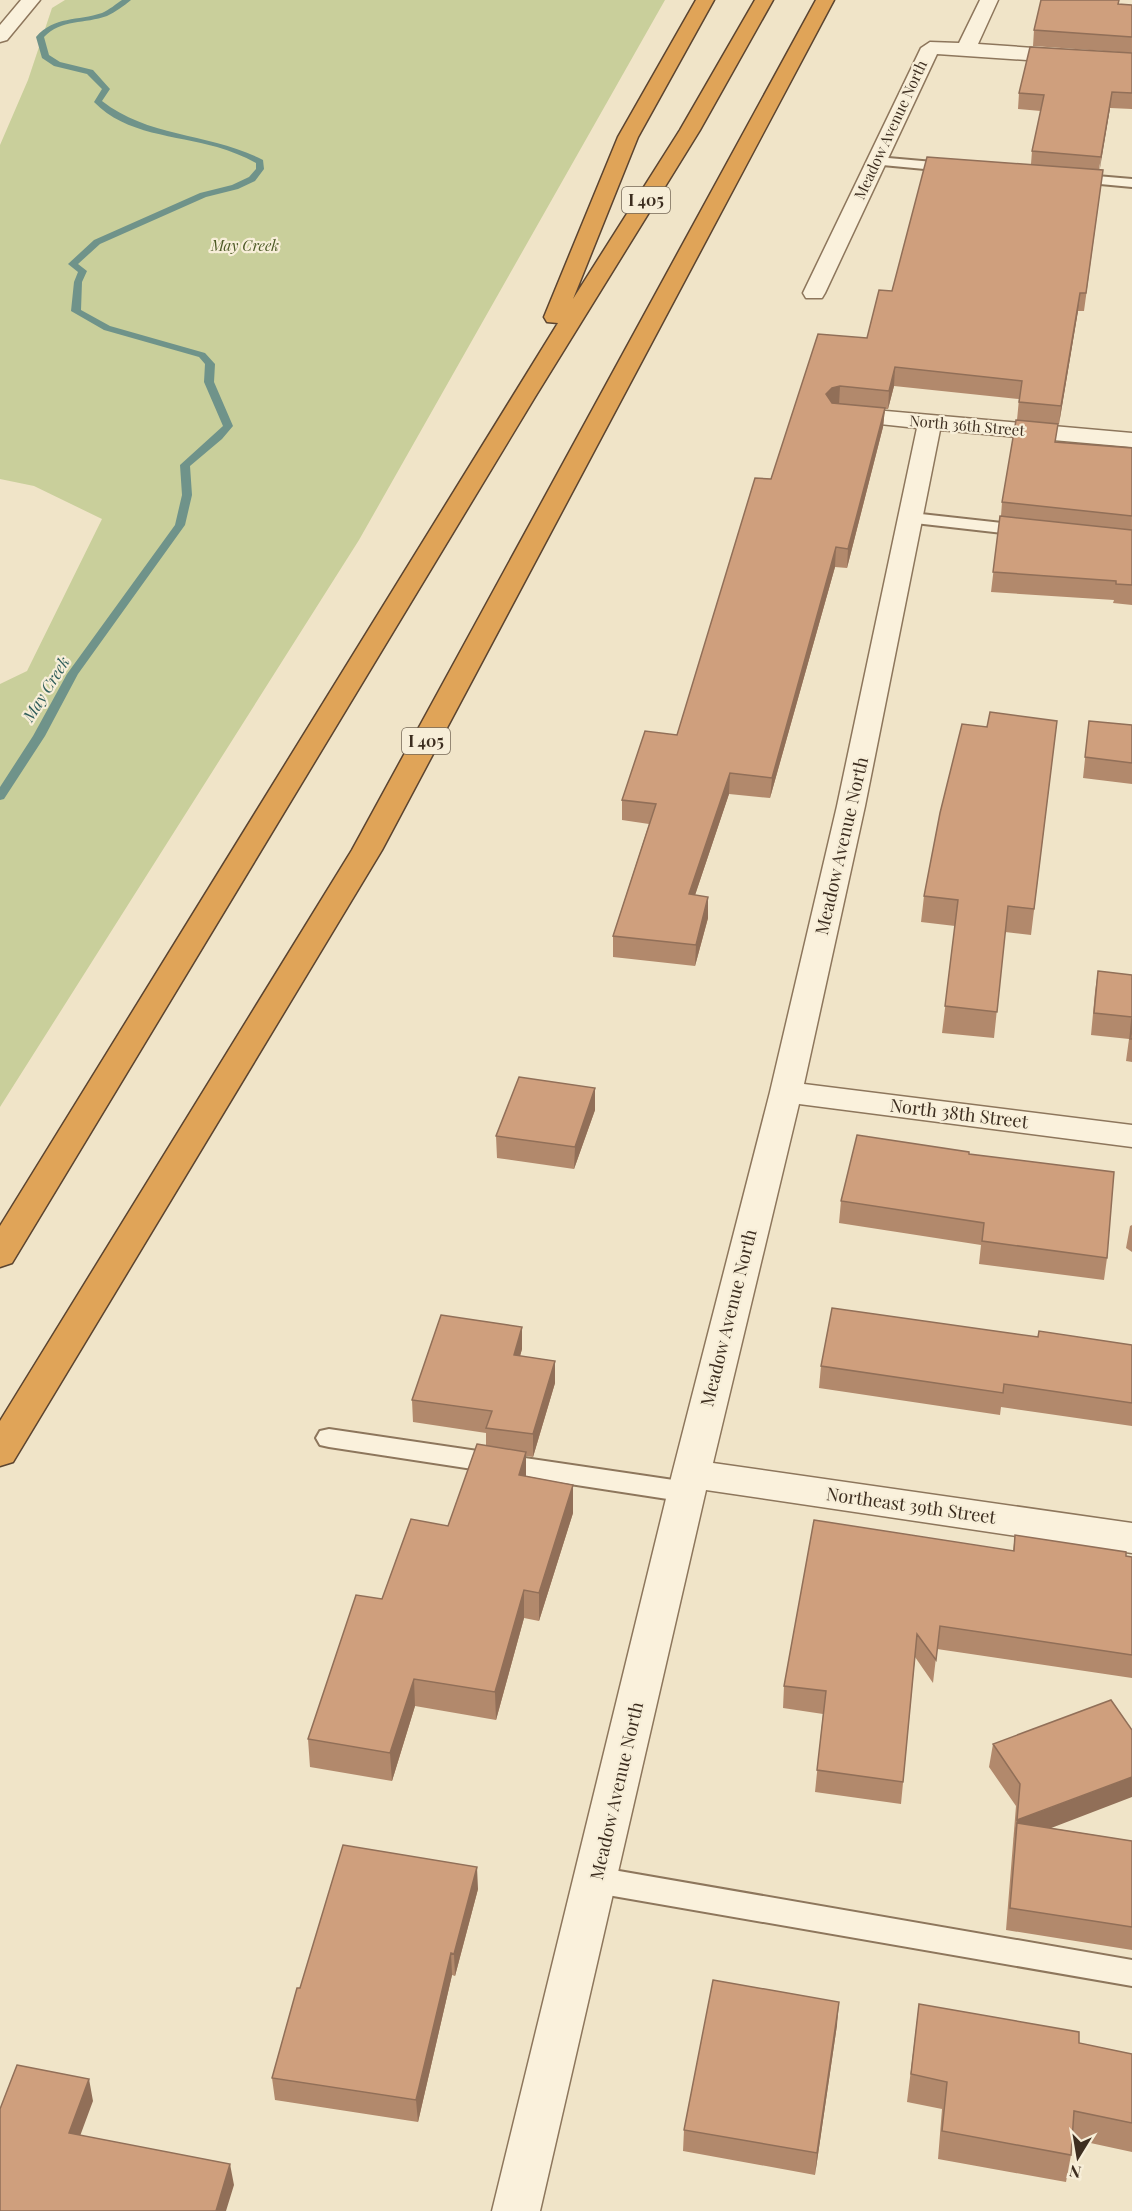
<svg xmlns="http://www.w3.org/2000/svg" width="1132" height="2211" viewBox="0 0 1132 2211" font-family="'Playfair Display',serif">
  <rect width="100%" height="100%" fill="#f0e4c8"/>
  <path fill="#c9cf9b" d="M65,0h600l-306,540 -359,567v-423l27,-13 75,-152 -68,-33 -34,-7v-334l28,-65 24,-72z"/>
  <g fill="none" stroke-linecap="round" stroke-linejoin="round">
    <path fill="#6f938a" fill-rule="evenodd" d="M122,0h9c-7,6 -16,12 -24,16 -22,8 -46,3 -63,21l5,18 11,7 33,8 17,19 -8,12c47,37 109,32 161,59l1,9 -9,12 -17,8 -32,8 -106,47 -22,20 9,7 -5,11 -1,28 29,16 95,27 10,11 -1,18 19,44 -11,13 -32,27 2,29 -7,30 -107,149 -33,62 -41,63 -4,1v-13l33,-51 34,-62 108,-149 7,-30 -2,-30 43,-39 -19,-44 1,-18 -6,-7 -95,-27 -33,-19 3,-29 4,-10 -10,-8 26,-24 106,-47 32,-8 17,-8 7,-8v-6c-13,-7 -25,-12 -39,-16 -42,-12 -91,-12 -123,-45l8,-13 -15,-15 -33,-8 -12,-8 -6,-21c18,-21 42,-16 66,-24 7,-3 14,-9 20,-13z"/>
    <g stroke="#8d765c" stroke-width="4">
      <path id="lane" d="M877,157l79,7 7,4 -7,4 -84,-8v-6z
        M1073,174l59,5v8l-64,-6v-6z
        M912,513l117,13 9,5 -9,5 -123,-14 -3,-4z
        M329,1429l358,53 9,3 4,7 -4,7 -9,3 -358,-55 -9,-2 -4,-7 4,-7z
        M596,1867l536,93v26l-536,-93 -10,-4 -5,-9 5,-9z"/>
    </g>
    <g stroke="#8d765c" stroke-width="3">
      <path id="street" d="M21,0h19l-33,40 -7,2v-17z
        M980,0h18l-20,44 154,11v12l-195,-13 -112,239 -3,5h-16l-3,-5 118,-245 9,-6 29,1z
        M841,407l291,26v14l-192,-17 -75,376 -61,278 328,41v22l-333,-43 -86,359 419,60v30l-426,-63 -166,721h-48l180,-737 98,-382 67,-286 80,-378 -84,-9 -4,-5 4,-5z"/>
    </g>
    <g stroke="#5b4430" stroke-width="3">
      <path id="highway" d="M696,0h18l-76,137 -65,162 107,-169 75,-130h18l-73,130 -165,267 -523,866 -12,4v-41l558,-903 -11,-1 -3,-5 74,-180z
        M816,0h18l-452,850 -369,612 -13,4v-45l352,-571z"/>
    </g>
    <use href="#lane" fill="#faf1dc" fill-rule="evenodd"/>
    <use href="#street" fill="#faf1dc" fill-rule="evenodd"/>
    <use href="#highway" fill="#e0a458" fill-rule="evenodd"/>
  </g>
  <path fill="#b2896c" d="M1118,4l14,1v48l-99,-7 1,-16z
    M1132,53v56l-22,-1 -11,61 4,1 -19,141h-6l-19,113h-1l-3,18 77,6v157l-19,-2 1,-3 -123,-8 9,-76h1l1,-14 15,-82 2,-21 -125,-13 -6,23h-3l-2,18 -36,141 -12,-1 -65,231 -41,-4 -34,101 13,23 -13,48 -82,-9v-21l36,-112 -27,-4v-20l55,-65 94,-256 96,-141 25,-47 139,-127 1,-13 9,-40 -23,-2 1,-16z
    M1057,721l-26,214 -26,-3 -11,106 -52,-5 13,-107 -34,-4 3,-26 63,-169z
    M1089,721l43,4v59l-49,-6z
    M1098,971l34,4v87l-6,-1 3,-22 -38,-4 4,-43z
    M595,1088v22l-21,59 -77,-11 -1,-22z
    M969,1154l138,104 -3,22 -125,-16 2,-19 -142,-22 2,-22z
    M1132,1225v27l-6,-4 4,-22z
    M1038,1337l94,8v81l-131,-19 -1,8 -181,-27 2,-22z
    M522,1349l-2,7 35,5v22l-22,74 -7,-1v20l47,9v28l-34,108 -15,-3 -28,102 -81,-14 -23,75 -82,-14 -2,-28 74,-140 66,-73 38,-80v-13l-73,-11 -1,-22z
    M1015,1535l117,22v121l-195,-29 -4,34 -18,-26 -14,147 -86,-12 8,-78 -40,-6 1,-22 229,-135z
    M993,1744l58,84 81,13v109l-126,-20 10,-124 -27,-39z
    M478,1889l-23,87 -3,-1 -34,147 -143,-22 -3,-22 28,-90z
    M919,2004l160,39 53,11v98l-60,-13 -1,16 -5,27 -128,-23 4,-50 -35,-7z
    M837,2025l-22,150 -132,-24 1,-21z"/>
  <path fill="#916f58" d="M1112,92l-2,16 -11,66 2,-17z
    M1080,293l-2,18 -19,113 2,-18z
    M895,367l-1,19 -6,23 1,-18z
    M840,386l-1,19 -9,2 -4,-13 6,-6z
    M885,408l-2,19 -36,141 1,-19z
    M836,547l-1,20 -65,231 2,-20z
    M730,773l-1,21 -41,122 1,-22z
    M708,897v21l-13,48 1,-21z
    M595,1088v22l-21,59 1,-22z
    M522,1327v22l-8,28v-22z
    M555,1361v22l-22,74v-23z
    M526,1452v28l-7,-5z
    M573,1485v28l-34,108v-28z
    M524,1590v28l-28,102 -1,-28z
    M414,1679l1,27 -23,75 -2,-28z
    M1132,1777v20l-117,45 2,-19 -4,20 4,-23z
    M477,1867l1,22 -23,87 -1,-22z
    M451,1953l1,22 -34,147 -2,-22z
    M839,2002l-2,23 -22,150 2,-22z
    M89,2079l4,22 -20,54 -4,-22z
    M230,2164l4,21 -8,26h-10z"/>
  <path fill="#cf9f7d" stroke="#916f58" stroke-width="1.5" d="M1041,0h78l-1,4 14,1v32l-98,-7z
    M1030,47l102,6v40l-20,-1 -11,65 -69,-6 12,-56 -25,-2z
    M927,157l176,13 -17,123h-6l-19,113 -42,-4 3,-21 -127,-14 -6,24 -49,-5 -8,2 -6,6 6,9 53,5 -37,141 -12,-2 -64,231 -42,-5 -41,121 19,3 -12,48 -83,-9 43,-132 -34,-4 23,-69 32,4 78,-257 16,1 47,-145 49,4 12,-48 13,1z
    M1016,420l42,4 -3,18 77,6v68l-130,-14z
    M1000,516l132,14v55l-16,-1v-3l-123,-9z
    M990,712l67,9 -23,188 -26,-3 -11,106 -52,-6 13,-106 -34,-4 16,-83 22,-89 25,3z
    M1089,721l43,4v38l-47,-6z
    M1098,971l34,4v42l-38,-4z
    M1132,1018v21h-2z
    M519,1077l76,11 -20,59 -79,-11z
    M857,1135l112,17v2l145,18 -7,86 -125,-17 2,-18 -143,-22z
    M832,1308l206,29 1,-6 93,14v58l-128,-19 -1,9 -182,-27z
    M441,1315l81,12 -8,28 41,6 -22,73 -47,-6 6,-17 -80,-11z
    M477,1444l49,8 -7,23 54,10 -34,108 -15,-3 -29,102 -81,-13 -24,74 -82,-14 48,-144 26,4 29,-80 37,7z
    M814,1520l200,31 1,-16 111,17v4l6,1v98l-192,-29 -4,34 -19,-26 -14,148 -86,-12 9,-79 -42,-5z
    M1111,1700l21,30v47l-115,43 3,-36 -27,-40z
    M1017,1823l115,18v86l-122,-19z
    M343,1845l134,22 -23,87 -3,-1 -35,147 -144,-22 25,-90h3z
    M713,1980l126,22 -22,151 -133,-23z
    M919,2004l160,28v11l53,11v69l-58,-12 -3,44 -129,-24 5,-49 -36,-8z
    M17,2065l72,14 -20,54 161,31 -14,47h-216v-102z"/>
  <g text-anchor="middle" stroke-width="4.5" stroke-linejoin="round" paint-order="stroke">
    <g font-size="15" fill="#3d2e20" stroke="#f7eed8">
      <text transform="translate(891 130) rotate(-65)" y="5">Meadow Avenue North</text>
      <text transform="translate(967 426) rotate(5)" y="5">North 36th Street</text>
    </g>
    <g font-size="15" font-style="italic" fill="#4d5a26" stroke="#f7eed8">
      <text x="245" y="251">May Creek</text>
    </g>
    <g fill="#f7eed8" stroke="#756857" stroke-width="1.5">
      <rect x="622" y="187" width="48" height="26" rx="4.5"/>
      <rect x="402" y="728" width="48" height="26" rx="4.5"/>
    </g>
    <g font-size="16" font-weight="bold" fill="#3d2e20">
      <text x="646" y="206">I 405</text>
      <text x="426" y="747">I 405</text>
    </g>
    <g font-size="16" font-style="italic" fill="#2f5d5a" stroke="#f7eed8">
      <text transform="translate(46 689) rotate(-58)" y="6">May Creek</text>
    </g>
    <g font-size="18" fill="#3d2e20" stroke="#f7eed8">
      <text transform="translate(842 846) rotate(-77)" y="6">Meadow Avenue North</text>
      <text transform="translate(959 1114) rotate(7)" y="6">North 38th Street</text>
      <text transform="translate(729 1318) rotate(-76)" y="6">Meadow Avenue North</text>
      <text transform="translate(911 1506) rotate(8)" y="6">Northeast 39th Street</text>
      <text transform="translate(617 1791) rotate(-77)" y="6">Meadow Avenue North</text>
    </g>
  </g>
  <g transform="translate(1078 2157) rotate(191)" stroke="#f7eed8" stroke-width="4.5" paint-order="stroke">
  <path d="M0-4.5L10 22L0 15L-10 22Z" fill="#3d2e20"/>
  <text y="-9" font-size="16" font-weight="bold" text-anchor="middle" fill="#3d2e20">N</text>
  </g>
</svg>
